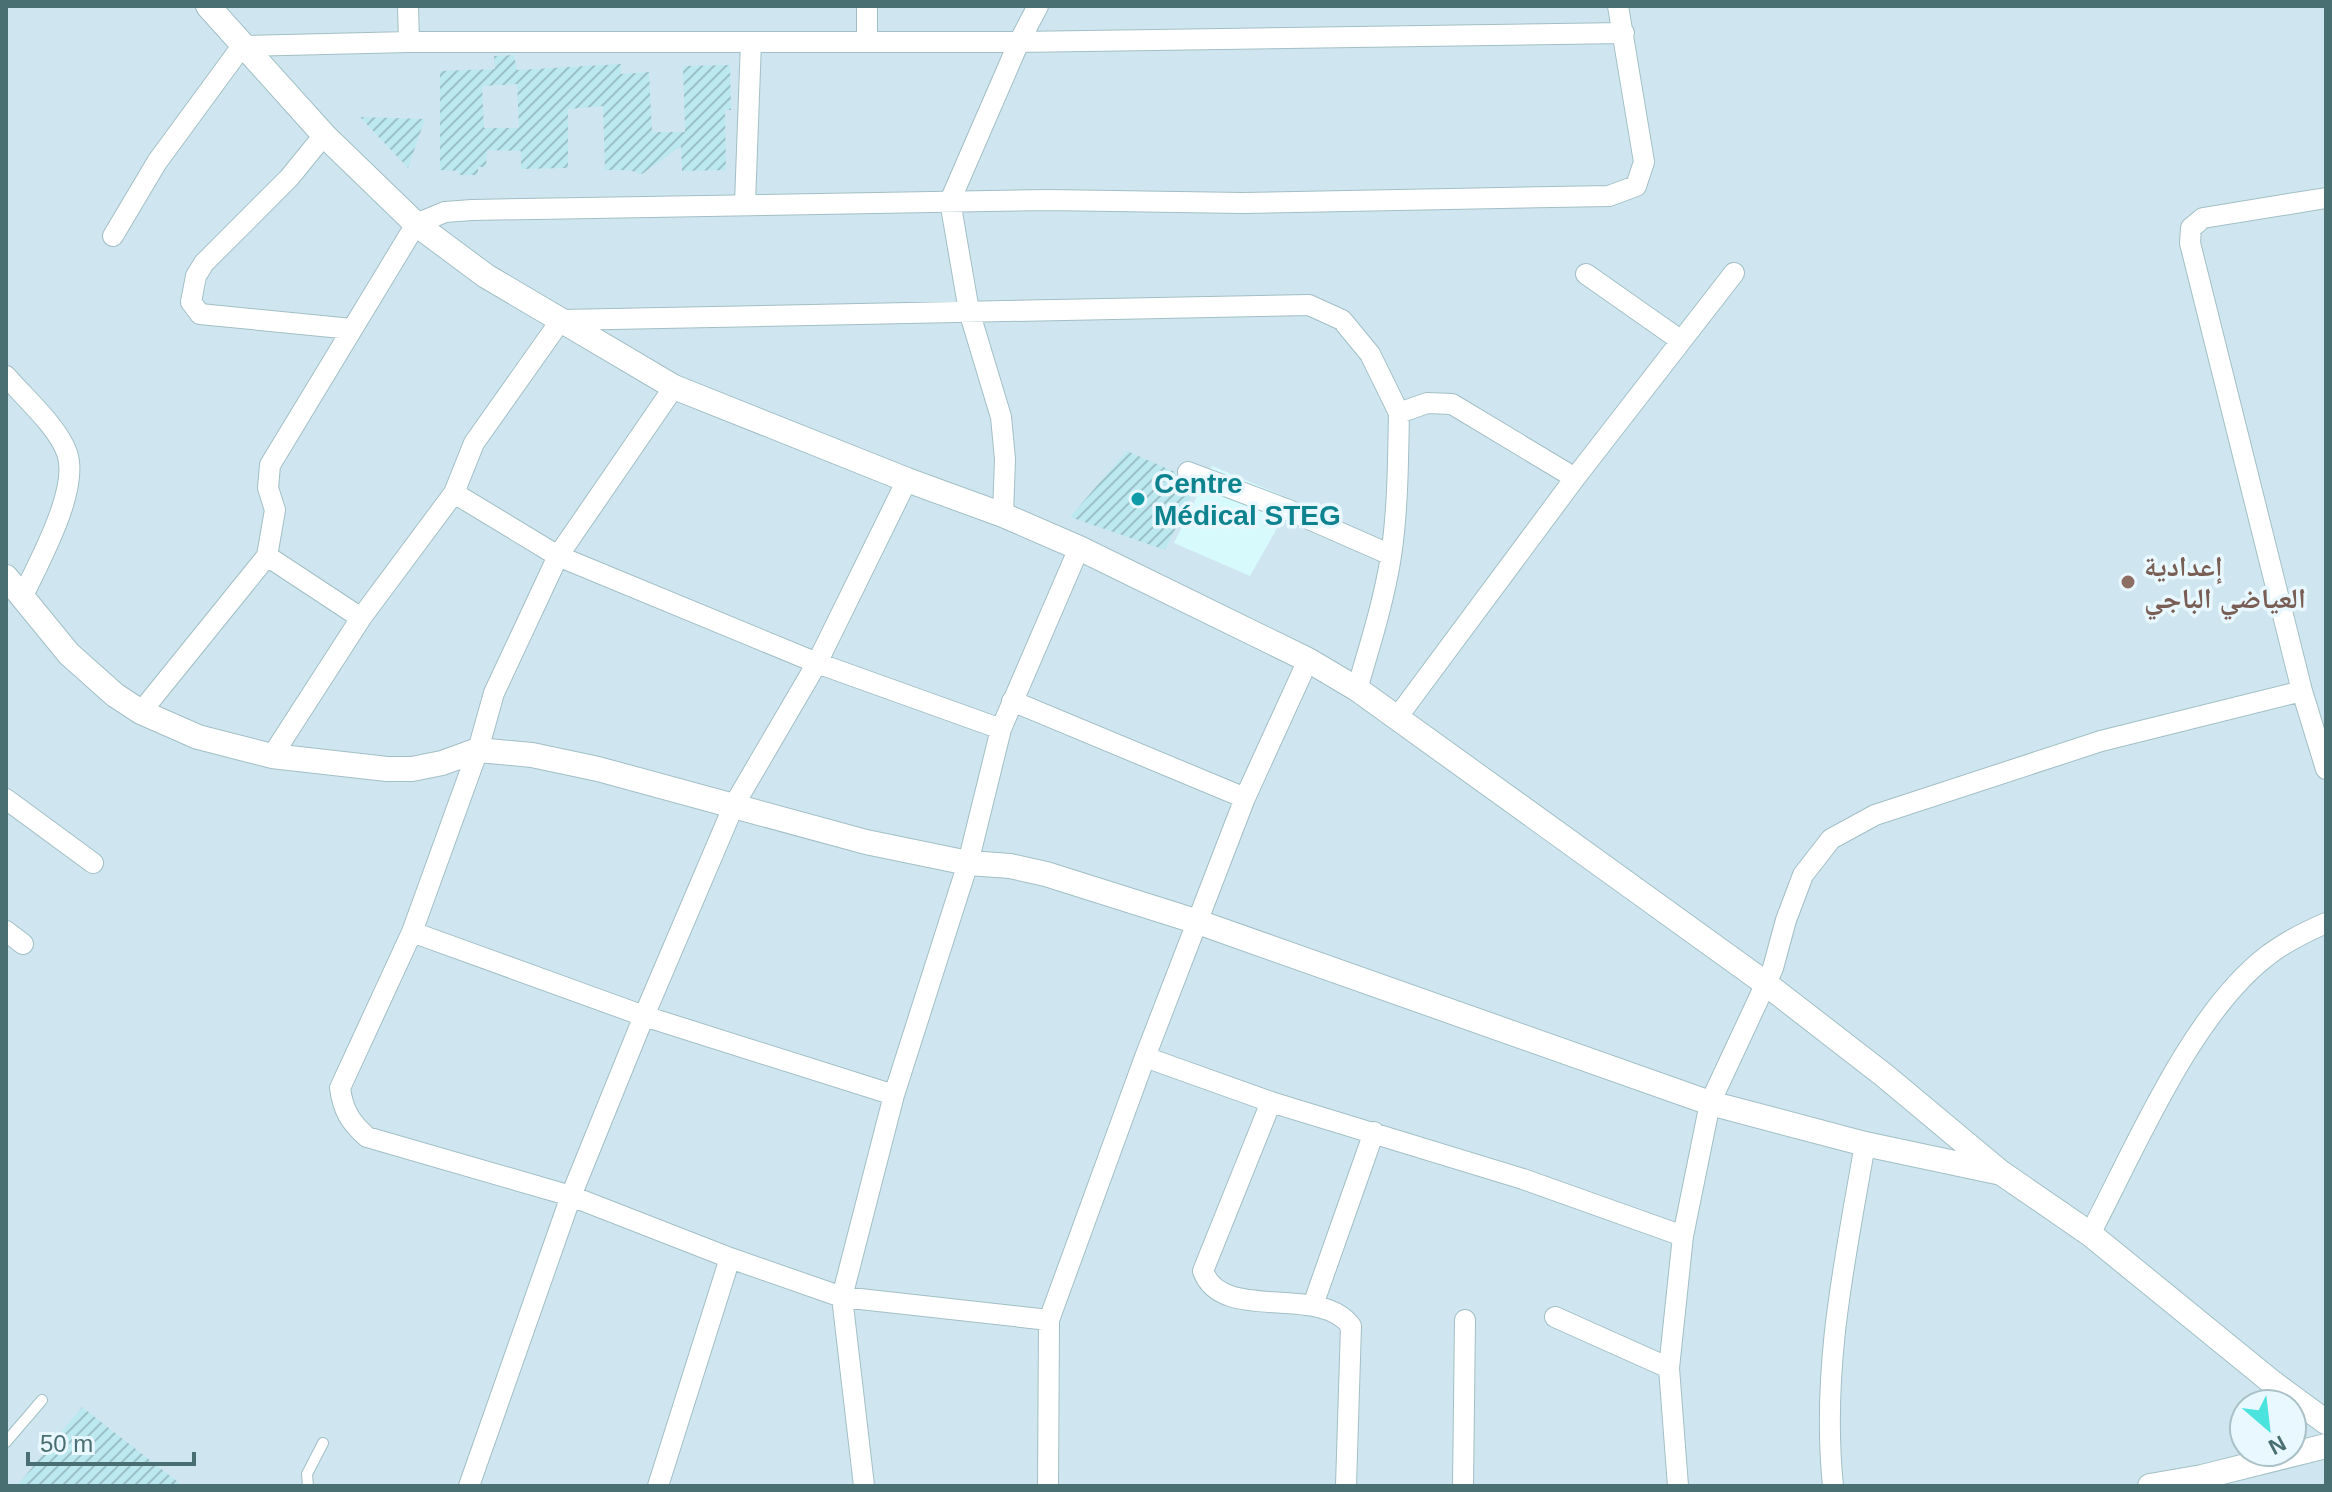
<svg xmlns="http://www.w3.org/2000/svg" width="2332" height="1492" viewBox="0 0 2332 1492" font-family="Arial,'Noto Naskh Arabic',sans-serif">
  <defs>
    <pattern id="building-hatch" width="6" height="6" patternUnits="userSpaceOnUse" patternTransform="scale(2)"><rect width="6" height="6" fill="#bce9f0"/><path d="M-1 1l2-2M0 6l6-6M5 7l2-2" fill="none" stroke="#9bc1c7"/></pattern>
  </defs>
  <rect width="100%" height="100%" fill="#e3f3fc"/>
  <path fill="#cfe6f0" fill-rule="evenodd" d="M6,6h2320v1480h-2320zM2244,1404h48v48h-48z"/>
  <path fill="#d7fafc" d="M1212,466l81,34 -43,76 -76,-33z"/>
  <path fill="url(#building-hatch)" fill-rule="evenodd" d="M514,55l3,15 104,-6v10l28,-2 3,60h33l-2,-66 47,-1 1,45h-6l1,60 -44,1 -1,-25 -39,28 -13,-4h-24l-2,-64 -35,3v59l-47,1v-18l-34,-1 -1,17h-8v8h-19v-4l-19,-1v-99l55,-2 -1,-13zM517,84l2,44h-35l-2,-42z
    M360,117l65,2 -17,49z
    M1127,451l48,21 4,9 16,8 -30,61 -95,-33z
    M82,1407l101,79h-166z"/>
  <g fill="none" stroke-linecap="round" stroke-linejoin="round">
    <g stroke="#a2bfc5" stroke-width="12">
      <path id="service" d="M6,1442l36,-42
        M308,1486l-1,-12 16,-31"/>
    </g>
    <g stroke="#a2bfc5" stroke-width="22">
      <path id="minor" d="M408,6l1,36
        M867,6v34
        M324,135l-35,43 -85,85 -8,13 -5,26 9,12 152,15
        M2326,198l-123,20 -12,10 -1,15 112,448 24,78
        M745,203l6,-161
        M113,236l44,-74 85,-116 167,-4h610l605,-9
        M1586,274l94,66
        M6,376c19,22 52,51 61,77 13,37 -29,110 -45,145
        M674,387l-116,169 -64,137 -16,57 -66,182 -72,156c3,22 10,34 27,49l204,59 159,62 112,39 207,23
        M1188,472l98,37 105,46
        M454,493l104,63 259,107 184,66
        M1003,515l2,-56 -4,-42 -32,-106 -19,-110 69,-159 19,-36
        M267,556l94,62
        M1357,689c13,-44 27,-88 34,-133 7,-47 7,-96 8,-143
        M1012,701l233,97
        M141,712l126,-156 8,-46 -7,-22 2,-23 146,-241 29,-12 27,-2 576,-10 194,3 367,-7 27,-10 8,-24 -26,-156
        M1396,719l179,-241 159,-205
        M272,756l89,-138 93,-125 20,-50 87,-123 748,-15 33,15 28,34 29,59 28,-10 25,1 123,74
        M6,799l87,64
        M6,931l17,13
        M412,932l232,84 250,79
        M1145,1057l126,45 252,77 160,57
        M1271,1102l-68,169c19,53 116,12 148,55l-5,160
        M2090,1234c45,-85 101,-220 177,-278 18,-14 38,-24 59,-33
        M1313,1305l61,-173
        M1555,1317l114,51
        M469,1486l102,-290 73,-180 90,-211 83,-142 90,-183
        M658,1486l72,-228
        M864,1486l-22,-189 52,-202 74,-232 33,-134 78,-181
        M1048,1486l1,-166 96,-263 100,-259 63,-138
        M1463,1486l2,-166
        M1678,1486l-9,-118 14,-132 27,-133 63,-135 13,-48 17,-45 28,-36 44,-24 226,-74 201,-50
        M1833,1486c-12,-118 12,-226 32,-342"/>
    </g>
    <g stroke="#a2bfc5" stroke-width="26">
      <path id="tertiary" d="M208,6l116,129 92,89 70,52 188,111 233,93 96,35 76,33 229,112 49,29 408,294 120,93 115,96 90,62 183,149 53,39
        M6,577l63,77 46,41 26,17 57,25 74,19 115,13h25l30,-6 36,-13 54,5 66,14 268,73 102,21 42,3 36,8 152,48 512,181 155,41 132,28
        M2150,1486l52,-9 124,-31"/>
    </g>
    <use href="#service" stroke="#fff" stroke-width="10"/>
    <use href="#minor" stroke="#fff" stroke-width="20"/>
    <use href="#tertiary" stroke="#fff" stroke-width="24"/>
  </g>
  <circle fill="#0f9aa8" stroke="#e9f7ff" stroke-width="3" cx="1138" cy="499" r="8"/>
  <circle fill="#8d6e63" stroke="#e9f7ff" stroke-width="3" cx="2128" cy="582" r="8"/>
  <g text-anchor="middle" stroke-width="7" stroke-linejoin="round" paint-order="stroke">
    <g font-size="28" font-weight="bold" fill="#0d838f" stroke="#e9f7ff" text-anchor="start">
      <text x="1154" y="493">Centre<tspan x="1154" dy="32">Médical STEG</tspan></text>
    </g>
    <g font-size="28" font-weight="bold" fill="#785e54" stroke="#e9f7ff" text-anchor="start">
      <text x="2144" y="576">إعدادية<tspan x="2144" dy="32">العياضي الباجي</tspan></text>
    </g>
  </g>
  <rect width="2332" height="1492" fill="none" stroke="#4a6f73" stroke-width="16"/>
  <g transform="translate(2268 1428) rotate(152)"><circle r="38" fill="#e9f7ff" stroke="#a9c1c7" stroke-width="2"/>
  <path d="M0-6L14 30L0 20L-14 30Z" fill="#4be3de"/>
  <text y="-12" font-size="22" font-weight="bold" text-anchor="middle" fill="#4a6f73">N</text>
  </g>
  <path d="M28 1452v12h166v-12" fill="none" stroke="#4a6f73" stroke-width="4"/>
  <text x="40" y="1452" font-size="24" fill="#4a6f73" stroke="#e9f7ff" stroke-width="6" paint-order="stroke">50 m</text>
</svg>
